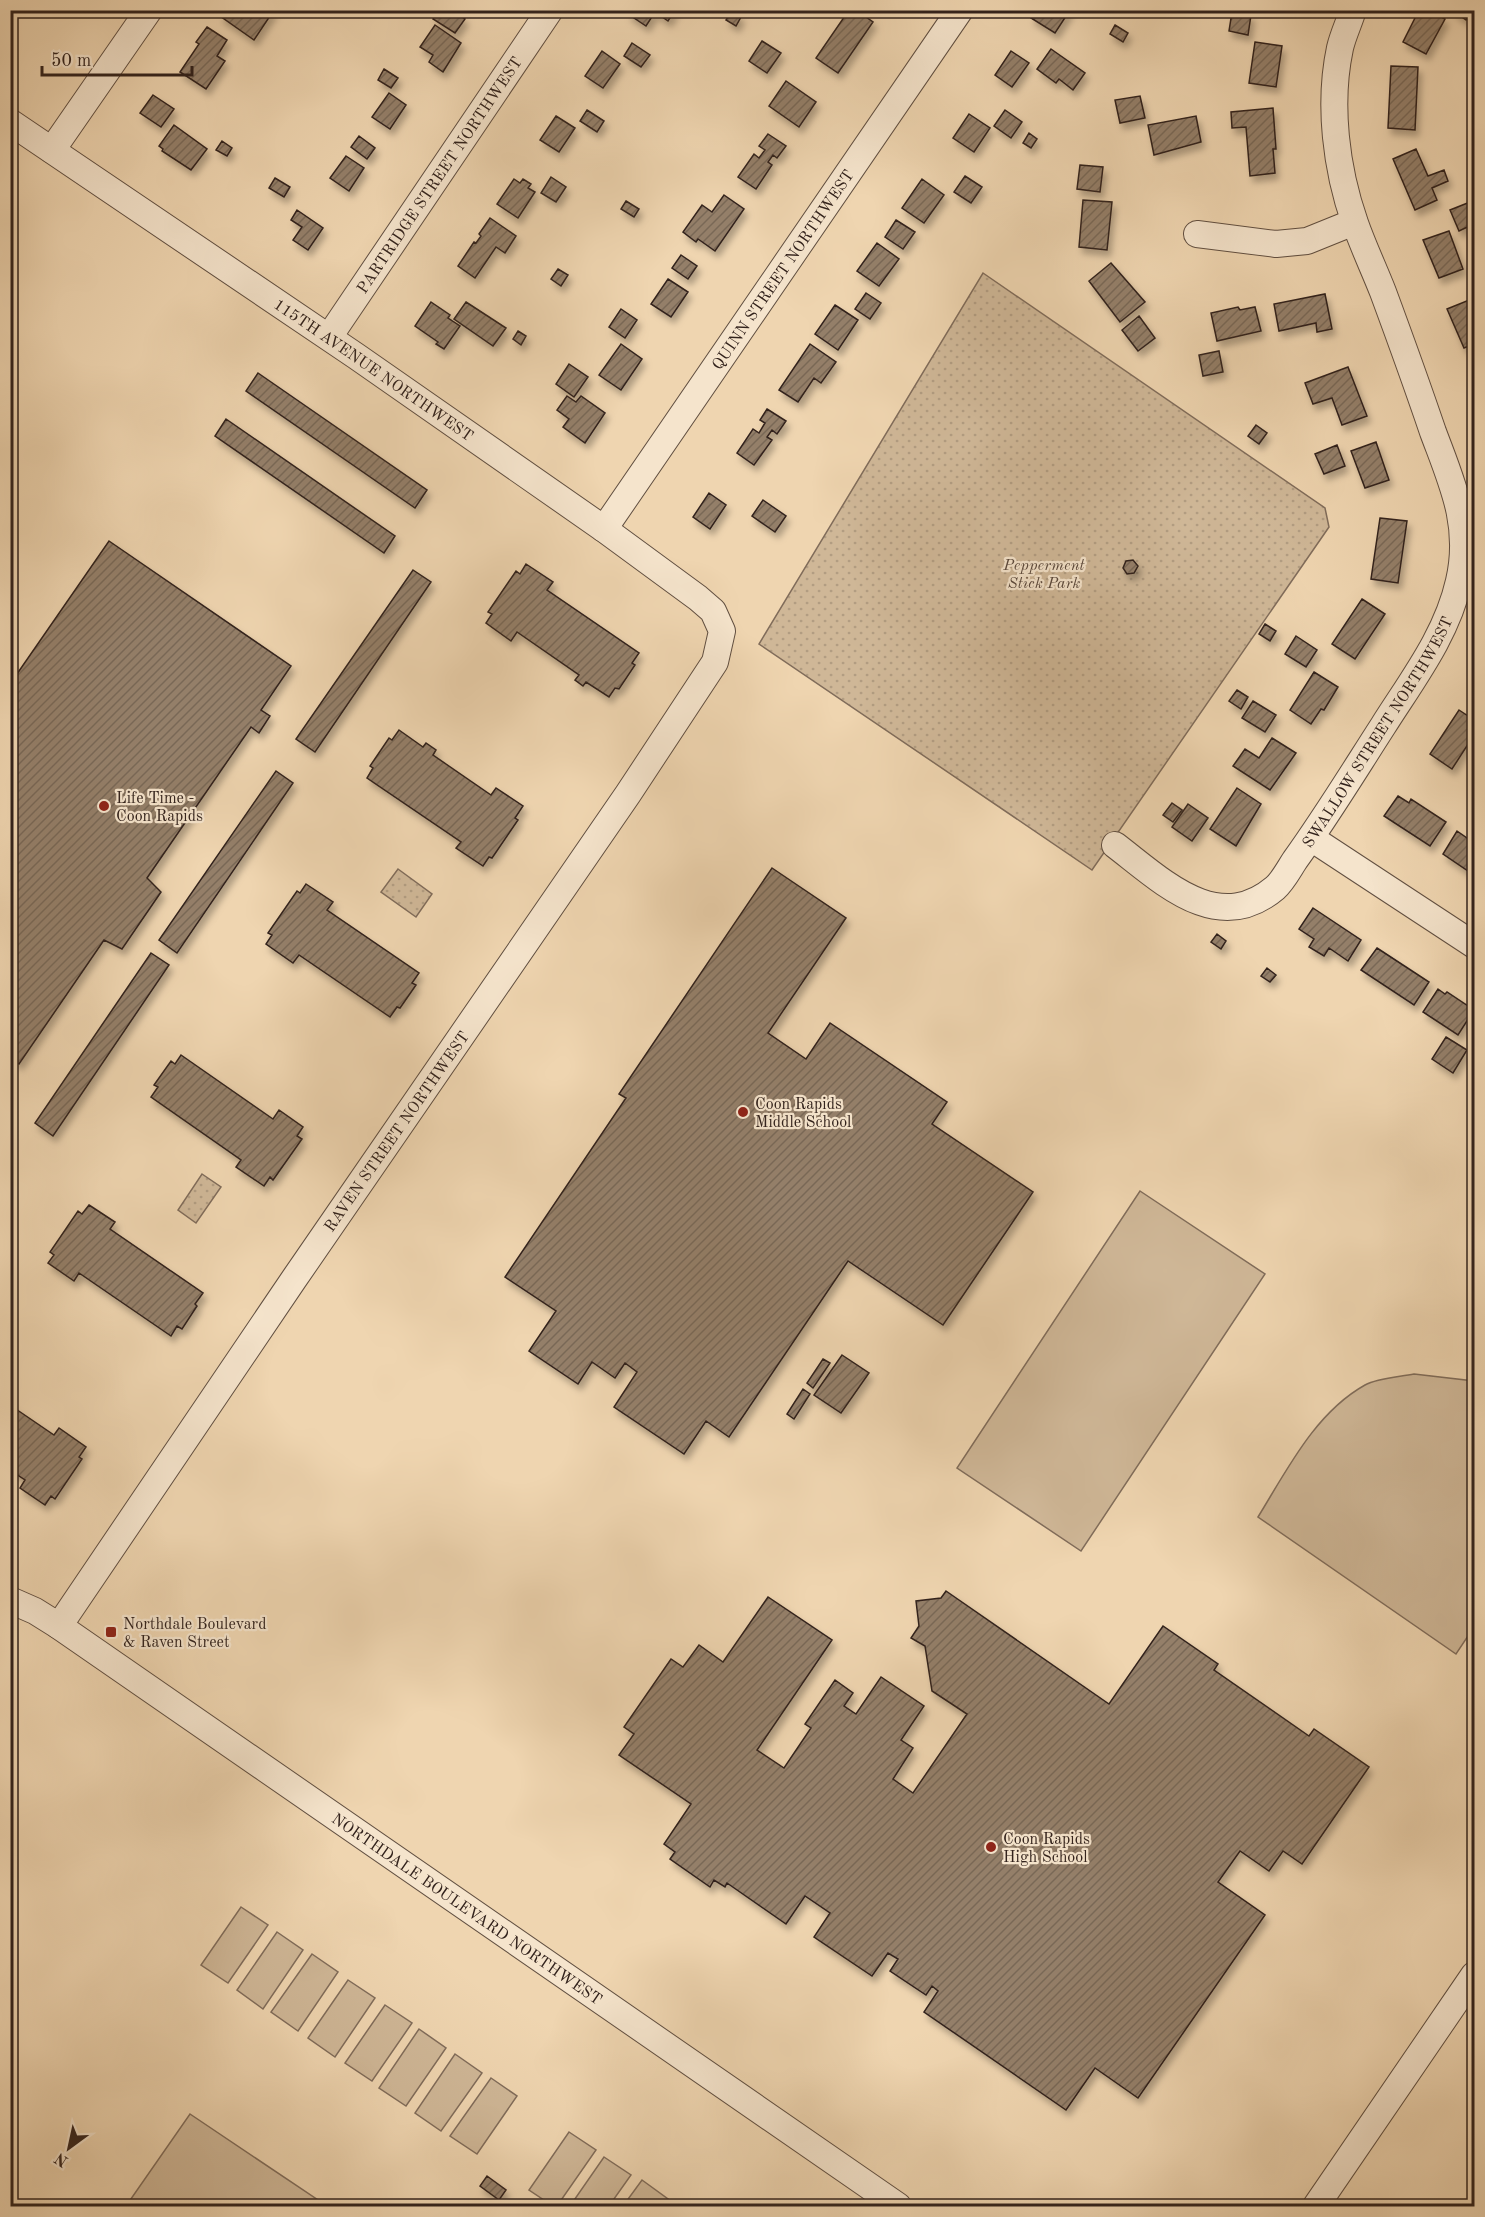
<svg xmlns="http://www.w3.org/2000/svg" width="1485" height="2217" viewBox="0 0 1485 2217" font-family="'Old Standard TT',serif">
  <defs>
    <pattern id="green-dots" width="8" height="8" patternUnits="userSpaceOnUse" patternTransform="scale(1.5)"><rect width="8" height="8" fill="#cfb797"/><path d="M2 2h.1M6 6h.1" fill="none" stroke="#b29d82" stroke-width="1.8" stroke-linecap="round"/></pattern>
    <pattern id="building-hatch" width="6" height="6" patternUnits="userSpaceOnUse" patternTransform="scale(1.5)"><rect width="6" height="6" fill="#947f69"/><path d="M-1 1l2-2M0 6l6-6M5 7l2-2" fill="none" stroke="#796856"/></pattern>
    <filter id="shadow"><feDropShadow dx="3.5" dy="6" stdDeviation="3" flood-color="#0004"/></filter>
  </defs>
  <rect width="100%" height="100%" fill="#efd5b0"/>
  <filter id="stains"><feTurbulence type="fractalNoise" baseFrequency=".00333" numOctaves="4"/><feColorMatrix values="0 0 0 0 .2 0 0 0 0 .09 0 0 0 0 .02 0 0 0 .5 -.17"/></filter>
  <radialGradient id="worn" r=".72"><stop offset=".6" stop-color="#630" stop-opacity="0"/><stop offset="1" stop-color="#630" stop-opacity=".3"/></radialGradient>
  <path fill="url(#green-dots)" stroke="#806c5a" stroke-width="1.5" d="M983,273l342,235 4,19 -237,343 -333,-226z
    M398,869l34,25 -16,23 -35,-25z
    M202,1174l19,13 -25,36 -18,-13z"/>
  <path fill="#cfb797" stroke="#806c5a" stroke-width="1.5" d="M1140,1191l125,83 -184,277 -124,-83z
    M1414,1374l60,7v246l-18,27 -198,-137c29,-47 57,-104 107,-132 13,-7 34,-8 49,-11z
    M241,1907l27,18 -40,58 -27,-18z
    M277,1932l26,18 -40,59 -26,-19z
    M312,1954l26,18 -40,59 -27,-19z
    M348,1980l27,18 -40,59 -27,-19z
    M385,2005l27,18 -40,58 -27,-18z
    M419,2029l27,19 -40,58 -27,-18z
    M455,2054l27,19 -41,58 -26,-18z
    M491,2078l26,18 -40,58 -27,-18z
    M190,2114l137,92h-201z
    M569,2132l27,18 -39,56h-4l-24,-16z
    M604,2157l27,18 -22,31h-39z
    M642,2180l26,19 -5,7h-40z"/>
  <path fill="url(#building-hatch)" stroke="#32221c" stroke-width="1.5" filter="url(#shadow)" d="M224,10h50l-20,30 -34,-24z
    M438,10h14l13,9 -10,14 -22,-14z
    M630,10h45l-7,11 -13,-9 -9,14 -18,-12z
    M849,10h7l17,12 -35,51 -22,-15z
    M1036,10h34l-15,23 -24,-15z
    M1419,10h9l17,9 -19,35 -23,-12z
    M1452,10h21l-7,10z
    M732,11l9,6 -5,9 -10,-6z
    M1232,12l19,3 -3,20 -19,-4z
    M435,25l26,18 -18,29 -14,-10 4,-7 -13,-8z
    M1115,25l13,8 -5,9 -13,-8z
    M207,27l20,13 -10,16 8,5 -19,28 -26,-17 19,-28 -3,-2z
    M762,41l19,12 -14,20 -18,-12z
    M1255,42l27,4 -6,41 -27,-4z
    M632,43l18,12 -9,12 -17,-11z
    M1051,49l34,24 -12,17 -14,-11 -3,4 -19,-14z
    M602,51l18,13 -17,24 -18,-12z
    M1011,51l18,12 -17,24 -17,-12z
    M1391,66l27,1 -3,63 -27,-2z
    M384,69l14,9 -7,10 -13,-8z
    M786,81l30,21 -17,25 -30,-21z
    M389,93l17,12 -16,24 -18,-12z
    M153,95l21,14 -13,18 -21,-14z
    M1140,96l5,22 -25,5 -5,-23z
    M1273,108l3,41h-3l2,24 -25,3 -4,-49 -14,1 -1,-16z
    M587,110l17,11 -7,11 -17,-11z
    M1005,110l17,12 -11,16 -17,-12z
    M969,114l21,14 -16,24 -21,-14z
    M556,116l19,12 -16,24 -19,-12z
    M1196,116l5,26 -47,13 -6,-30z
    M174,125l33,24 -16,21 -29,-19 1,-2 -4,-3z
    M1029,133l8,6 -6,9 -8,-5z
    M768,134l18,12 -9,12 -4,-3 -5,7 4,3 -16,24 -18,-12 16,-23 5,4 6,-8 -6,-4z
    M359,136l16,12 -8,11 -16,-12z
    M222,141l10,7 -5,8 -11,-6z
    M1416,149l12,27 16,-6 4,11 -16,7 5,12 -22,10 -22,-51z
    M346,156l18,12 -15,23 -19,-13z
    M1080,165l23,2 -3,25 -23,-3z
    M965,176l17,11 -11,16 -17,-11z
    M551,177l15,10 -10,15 -15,-9z
    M275,178l15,9 -6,10 -15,-9z
    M514,179l6,4 3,-4 8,5 -3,4 7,4 -17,26 -21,-14z
    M922,179l22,16 -20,28 -22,-15z
    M724,195l20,14 -29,42 -17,-12 -2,3 -13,-10 19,-27 10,7z
    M1083,200l29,2 -5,48 -28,-3z
    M626,201l13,8 -5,8 -13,-8z
    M1470,202l4,10v12l-15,7 -9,-21z
    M297,210l26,18 -15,22 -15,-10 9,-13 -11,-7z
    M490,218l26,18 -11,17 -9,-6 -21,31 -17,-12 16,-24 2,1 5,-7 -2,-2z
    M896,220l19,12 -12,17 -18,-12z
    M1449,231l14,38 -24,9 -16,-38z
    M877,243l22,16 -20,27 -22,-15z
    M681,255l16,11 -9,13 -16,-11z
    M1111,263l34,39 -25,20 -31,-41z
    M558,269l10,6 -7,11 -10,-7z
    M668,279l20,13 -17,25 -20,-13z
    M866,293l15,10 -11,16 -15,-10z
    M1325,294l7,35 -15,3 -1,-9 -37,8 -5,-27z
    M1474,298v46l-10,4 -17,-39z
    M431,302l19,13 -2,3 12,8 -16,23 -8,-5 2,-2 -23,-16z
    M466,302l40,26 -13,18 -39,-27z
    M835,305l23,15 -20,30 -23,-16z
    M1238,307l2,3 15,-3 6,24 -44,10 -6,-28z
    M621,309l16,11 -12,18 -16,-11z
    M1139,316l16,22 -17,13 -16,-21z
    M518,331l8,5 -5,9 -8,-6z
    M621,344l21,15 -21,31 -22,-15z
    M810,344l26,18 -15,21 -7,-5 -16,24 -19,-12z
    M1219,351l4,21 -20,4 -4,-21z
    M569,364l19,13 -14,20 -18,-13z
    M1348,367l19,49 -25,9 -10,-27 -19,6 -8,-21z
    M258,373l169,117 -12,18 -169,-117z
    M567,396l9,6 5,-6 24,17 -20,30 -22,-16 6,-8 -12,-9z
    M767,409l19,12 -9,13 -5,-4 -5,7 5,3 -18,25 -17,-12 16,-24 6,4 6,-10 -5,-3z
    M226,419l169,117 -11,17 -169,-117z
    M1256,425l11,8 -8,11 -11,-8z
    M1376,442l13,38 -24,8 -14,-37z
    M1337,445l8,21 -21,8 -9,-20z
    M709,493l17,12 -16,24 -17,-12z
    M763,500l23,16 -11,16 -23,-16z
    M1380,518l27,3 -9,62 -27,-4z
    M109,541l182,125 -30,44 9,6 -11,17 -8,-6 -104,151 14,14 -39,57 -18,-9 -85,124 -9,-6v-374z
    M1133,560l5,6 -4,7 -7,1 -4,-6 3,-7z
    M526,564l27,18 -6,8 92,63 -7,10 3,2 -16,24 -4,-1 -6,9 -23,-15 -3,4 -8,-6 4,-5 -62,-43 -6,9 -25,-18 6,-9 -4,-2 28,-41 4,3z
    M413,570l18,12 -116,170 -19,-13z
    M1362,599l23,15 -30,45 -23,-15z
    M1265,624l11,7 -6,10 -11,-7z
    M1296,636l21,14 -11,17 -21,-13z
    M1314,672l24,15 -14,23 -3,-1 -10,15 -21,-14z
    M1237,690l11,7 -7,12 -12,-8z
    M1253,701l23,14 -11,17 -23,-14z
    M1459,710l15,10v15l-22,34 -22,-15z
    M399,730l24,17 3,-4 10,7 -3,5 58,40 5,-7 27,18 -8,12 3,2 -26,38 -3,-1 -6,9 -27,-18 5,-6 -94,-64 6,-10 -3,-2 19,-28 3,2z
    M1272,738l24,15 -26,37 -37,-24 12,-17 14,9z
    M276,771l17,12 -116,170 -18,-13z
    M1237,788l24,16 -25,42 -26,-17z
    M1398,796l11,7 2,-4 35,23 -16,24 -46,-30z
    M1172,803l10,7 -9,12 -10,-7z
    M1188,804l20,14 -16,23 -20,-14z
    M1457,831l17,12v32l-31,-21z
    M772,868l74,50 -78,115 38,26 24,-36 117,79 -15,22 101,68 -90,133 -95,-64 -119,176 -23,-16 -22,33 -70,-47 23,-35 -12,-9 -10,15 -23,-16 -14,22 -49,-33 27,-40 -51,-34 121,-179 -7,-4z
    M306,884l27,18 -6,8 92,63 -7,10 4,2 -16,23 -3,-1 -7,10 -91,-62 -6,8 -27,-19 6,-9 -4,-2 29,-42 3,2z
    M1313,908l48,32 -13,21 -19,-13 -5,8 -15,-9 5,-8 -15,-10z
    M1217,934l9,7 -5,8 -10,-7z
    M1377,948l52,34 -15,23 -53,-35z
    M151,953l18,12 -116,171 -18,-13z
    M1267,968l9,7 -6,7 -9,-6z
    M1438,989l7,5 2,-2 27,18 -16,25 -35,-23z
    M1446,1037l21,13 -14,23 -21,-14z
    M181,1055l92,64 6,-9 24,17 -6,9 5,3 -29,41 -3,-3 -6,9 -28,-19 5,-7 -90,-63 7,-10 -4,-2 17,-24 4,3z
    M89,1205l26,17 -5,7 93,64 -8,11 2,2 -15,23 -5,-3 -6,10 -92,-63 -5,8 -26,-18 6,-8 -4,-3 28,-41 4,3z
    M842,1355l27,18 -28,40 -27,-18z
    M823,1359l7,4 -17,25 -6,-5z
    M803,1389l7,5 -16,25 -7,-5z
    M10,1405l44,30 5,-7 27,19 -7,10 3,2 -27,40 -4,-3 -6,9 -25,-17 5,-8 -15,-10z
    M946,1591l163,113 54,-78 55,38 -4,6 95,66 5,-7 55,38 -67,97 -19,-13 -14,20 -29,-20 -22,31 47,33 -127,183 -43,-30 -29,42 -142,-98 14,-21 -6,-5 -6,9 -36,-24 8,-12 -10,-6 -16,23 -58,-39 16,-24 -25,-17 -19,28 -59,-41 -2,4 -11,-7 -4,7 -40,-28 5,-7 -11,-8 27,-40 -72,-49 15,-21 -10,-7 47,-68 12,8 16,-22 24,17 45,-65 64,43 -75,110 27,18 27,-40 -6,-4 30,-44 18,13 -9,13 12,8 25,-37 43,29 -23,34 12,8 -20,31 20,14 54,-79 -35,-23 -7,-45 -14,-8 8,-12 -3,-25 25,-3z
    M487,2176l19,14 -7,10 -19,-14z"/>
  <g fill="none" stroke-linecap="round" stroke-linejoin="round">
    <g stroke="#614f41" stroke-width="28">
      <g id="minor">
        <path id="s1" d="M10,122l346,234 248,173 94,69 15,13 9,20 -7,31 -87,132 -334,485 -235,347"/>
        <path d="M52,150l97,-140"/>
        <path d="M1197,234l79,10 31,-3 47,-19"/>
        <path id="s2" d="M329,337l221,-327"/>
        <path id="s3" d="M604,529l356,-519"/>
        <path d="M1311,838l163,107"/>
        <path id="s4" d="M1115,845c46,35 102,92 160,43 8,-7 14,-19 20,-28 31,-43 59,-89 88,-134 29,-46 64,-91 76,-145 13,-56 -7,-98 -26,-149 -16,-47 -33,-94 -50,-140 -9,-23 -20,-46 -28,-69 -19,-54 -27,-119 -15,-175 3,-13 9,-25 13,-38"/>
        <path id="s5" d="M10,1600l25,11 24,15 839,580"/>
        <path d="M1316,2206l158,-231"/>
      </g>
    </g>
    <use href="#minor" stroke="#f5e4cc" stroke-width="26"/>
  </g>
  <g fill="#8f2418" stroke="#f5e4cc" stroke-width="2">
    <circle cx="104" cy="806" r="6"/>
    <circle cx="743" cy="1112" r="6"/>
    <rect x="105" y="1626" width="12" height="12" rx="3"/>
    <circle cx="991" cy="1847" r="6"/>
  </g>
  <g text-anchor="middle" stroke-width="4.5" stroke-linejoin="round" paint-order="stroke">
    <g font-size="16" fill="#32221c" stroke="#f5e4cc">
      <text dy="6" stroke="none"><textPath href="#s2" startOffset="196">PARTRIDGE STREET NORTHWEST</textPath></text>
      <text dy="6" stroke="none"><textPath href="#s3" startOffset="315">QUINN STREET NORTHWEST</textPath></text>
      <text dy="6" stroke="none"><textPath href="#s1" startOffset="440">115TH AVENUE NORTHWEST</textPath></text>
      <text dy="6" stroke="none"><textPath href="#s4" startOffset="370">SWALLOW STREET NORTHWEST</textPath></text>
      <text transform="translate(396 1131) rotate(-55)" y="6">RAVEN STREET NORTHWEST</text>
      <text dy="6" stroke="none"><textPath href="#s5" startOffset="552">NORTHDALE BOULEVARD NORTHWEST</textPath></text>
    </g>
    <g font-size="16" font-style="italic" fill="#59473b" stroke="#f5e4cc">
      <text x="1044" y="570">Pepperment<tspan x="1044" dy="18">Stick Park</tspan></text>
    </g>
    <g font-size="16" fill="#32221c" stroke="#f5e4cc" text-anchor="start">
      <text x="116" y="803">Life Time -<tspan x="116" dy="18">Coon Rapids</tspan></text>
      <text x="755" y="1109">Coon Rapids<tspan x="755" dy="18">Middle School</tspan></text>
      <text x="123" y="1629">Northdale Boulevard<tspan x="123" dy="18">&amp; Raven Street</tspan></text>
      <text x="1003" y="1844">Coon Rapids<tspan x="1003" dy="18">High School</tspan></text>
    </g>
  </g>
  <rect width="1485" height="2217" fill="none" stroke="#efd5b0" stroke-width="36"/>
  <rect x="12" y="12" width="1461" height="2193" fill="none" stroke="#32221c" stroke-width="3"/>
  <rect x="18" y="18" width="1449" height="2181" fill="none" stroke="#32221c" stroke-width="1.5"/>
  <g transform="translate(69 2148) rotate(213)" stroke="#f5e4cc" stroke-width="4.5" paint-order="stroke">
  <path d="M0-4.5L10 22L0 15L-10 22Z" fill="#32221c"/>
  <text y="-9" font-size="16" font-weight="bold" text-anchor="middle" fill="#32221c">N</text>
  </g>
  <path d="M42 66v9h150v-9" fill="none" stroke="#32221c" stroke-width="3"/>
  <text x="51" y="66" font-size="18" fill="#32221c" stroke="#f5e4cc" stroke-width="4.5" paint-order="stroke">50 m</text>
  <rect width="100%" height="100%" filter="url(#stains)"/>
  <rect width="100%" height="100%" fill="url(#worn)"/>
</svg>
